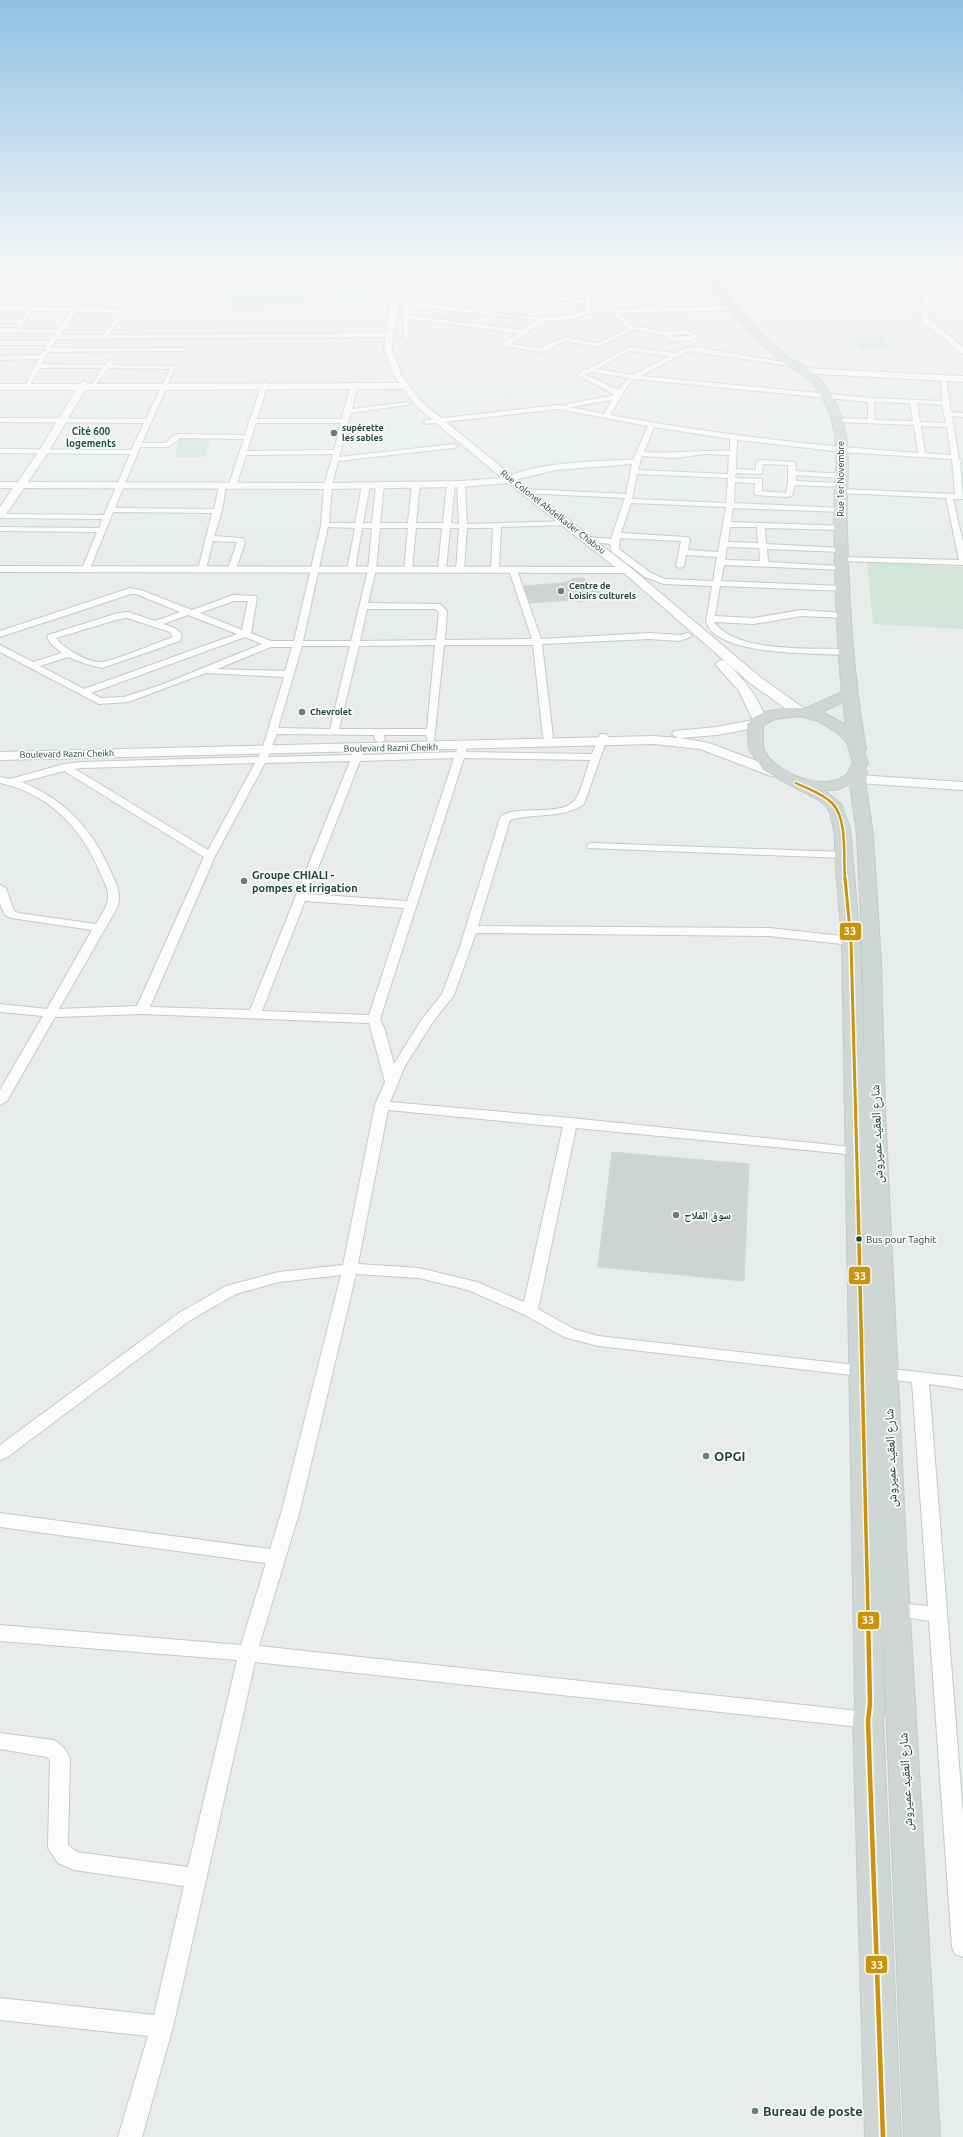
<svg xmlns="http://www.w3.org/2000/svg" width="963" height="2137" viewBox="0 0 963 2137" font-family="Ubuntu,'Noto Naskh Arabic',sans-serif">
  <rect width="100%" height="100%" fill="#e8edeb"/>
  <path fill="#d1e6d8" d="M294,276l14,28 -74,4 -9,-28z
    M362,285l6,15 -29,1 -6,-15z
    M856,334l29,1 4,15 -30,-1z
    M180,437h31l-6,20h-31z
    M867,562l96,5v62l-90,-5z"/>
  <path fill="#cfd4d2" stroke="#d1d6d4" d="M576,578h7l21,18 -24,6 -7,-2 -43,3 -6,-17 38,-3z
    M612,1152l137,12 -5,117 -146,-14z"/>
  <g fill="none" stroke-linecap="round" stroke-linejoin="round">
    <g stroke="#c5cac8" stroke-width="2">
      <path id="street" d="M32,267l118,2 -2,3 -43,-1 -5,7h40l2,-3 5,1 -14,27 -24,32 279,-2 3,2 -3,2 -331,2 -7,9h134v2l-2,1 -134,1 -6,12 63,1 5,-5 3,2 -2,3 65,1 -34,77h24l5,-6 8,-3 66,1 4,-12 -1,-2 2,-2 12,-35 3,-2 3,2 -11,35h85l1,-7 9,-28 3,-2 3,2 -6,25 56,-7 3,2 -60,9 -12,44 115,-13 4,2 -4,2 -116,13 -6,25 -3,37h26l7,-38 4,-2 4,2 -7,38h9l4,-38 4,-2 4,2 -4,38h28l4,-39 4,-2 4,2 -4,39h27l4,-39 4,-2 4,2 -4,39 8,1 -2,-40 4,-2 4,2 2,40 101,-3 4,2 -4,2 -67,2 -2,43 -4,2 -4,-2 2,-42h-26l-3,42 -4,2 -4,-2 3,-42h-9l-4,42 -4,2 -4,-2 4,-42h-26l-4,42 -4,2 -4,-2 4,-42h-28l-4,42 -8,33 72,1 7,7 -2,29 87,-1 -23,-69 4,-2 4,2 24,69 108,-6 31,2 8,-2 4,3 -12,5 -31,-2 -107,5 11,93 -2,2h-6l-2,-2 -10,-92h-89l-10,96h-6l-2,-6h-42l1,5 -5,3 -5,-3 -1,-5 -97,-1 -9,23 84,-2 3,-6 4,-1 5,3 -1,4 93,-3 2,-6 4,-1 5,3 -1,4 126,2 8,-20h6l2,2 -24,68c-24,16 -49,8 -74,16l-32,106 291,2 82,9 6,4 -6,4 -82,-9 -293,-3 -22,62 -22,28 -27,43 -15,36 181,16 291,30 2,3 -2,3 -5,1 -281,-27 -38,181 36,20 24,7 365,41v12l-34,-5 34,430v143l-8,-3 -3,-7 -23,-326 -37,-6 -3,-5 3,-5 6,-2 30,3 -16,-224 -314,-36 -34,-9 -39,-22 -57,-25 -49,-12 -63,-4 -56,236 -41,136 609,66 7,2 3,6 -3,6 -7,2 -613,-66 -82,365 -31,110h-24l30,-101 -148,-16v-22l154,17 30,-129 -110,-16 -16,-7 -10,-15 2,-87 -3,-4 -47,-8v-16l53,7c9,4 13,10 17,19l-2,86 9,7 111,15 49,-207 -237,-19v-16l241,20 25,-82 -266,-36v-14l270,36 12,-39 59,-235 -62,7 -43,12 -47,27 -183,137 -6,2v-15l179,-132 47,-27 53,-14 64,-7 32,-160 10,-23 -16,-59 -227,-9 -87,3 -48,84 -7,4v-15l43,-74 -43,-4v-8l47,5 45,-79 -81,-12 -6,-3 -5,-11v-19l6,3 8,23 4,2 78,11c4,-8 11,-16 12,-25 1,-10 -5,-20 -9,-29 -19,-44 -52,-77 -99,-87v-6l10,2 54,-15 17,-2 177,-5 4,-7 22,-73 -78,-4 -78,29 -29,2 -99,-52v-7l33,17 29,-9 -11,-9 -4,-7 1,-2 70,-22 10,-1 27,9 25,-9 -44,-18h-5l-131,43v-6l130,-43 11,2 51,20 41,-15 23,1 1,2 -6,35 20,8h23l27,-116 3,-39 9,-32 -87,1 -10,32 -4,2 -4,-2 16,-48 -64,-1 -12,9h-28l-25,61 99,1 5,-22 7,-2 -4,26 -8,25 26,2h3l2,5 -9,26 -4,2 -4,-2 9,-27 -24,-1 -7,28 -4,2 -4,-2 14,-56 -99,-1 -23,57 -4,2 -4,-2 15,-37 -97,-1v-4l99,1 3,-9 -102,-1v-4l104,1 26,-61 -130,-1v-4l131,1 13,-27 -144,-1v-4l146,1 24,-50 -61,-1 -14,18 -3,-2 10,-16h-62l-12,20h-4l14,-29 -38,1v-4l40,-1 7,-10h-47v-4h49l6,-8 -55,-1v-4h18l-2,-1 3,-4h-19v-4h21l7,-9h-28v-4l30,1 18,-26h-48v-4h22zM34,271h65l-5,7h-66zM54,281h38l-19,27 -37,-1zM98,281l40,1 -16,27 -43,-1zM33,311h37l-12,18h-38zM76,312l44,1 -17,22h-43zM256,423h85l-7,27 -87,1zM328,527l27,1 -8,42 4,2 4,-2 7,-42h10l-4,42 -17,71h-48zM234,601h14l-6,29 -42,-17zM367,609h68l4,3 -3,28 -76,1zM188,615l49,19 -153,55 -44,-23 28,-9 18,7 16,4 78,-27 2,-6c-5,-7 -10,-8 -19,-11zM127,618l43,14 3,5c-20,7 -51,21 -71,25 -12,2 -39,-14 -46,-24l63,-19zM245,637l17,7 -101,41 -37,12 -23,1 -10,-5zM435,645l-8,84h-88l20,-83zM302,646h48l-20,83 -52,-1zM271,647h21l-7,24 -68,-2zM454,758l-47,143 -99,-7 52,-133zM464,758l126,2c-4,9 -9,35 -16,41 -16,17 -62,2 -74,17l-41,131 -17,45 -20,25 -28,45 -9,-34 -5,-11zM350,761l-100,249 -100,-3 65,-151 50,-93zM255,763l-47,87 -133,-81 6,-1zM64,771l140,86 -67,149 -78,3 58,-101c5,-14 -1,-25 -7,-38 -18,-41 -46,-71 -88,-88zM305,901l99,7 -35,107 -107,-4zM388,1110l175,17 -39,175 -47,-20 -58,-14 -61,-4z
        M505,267l72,7 -3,-4 3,-2 6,6 25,-4h101l245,7 3,2 -3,2 -245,-7h-101l-23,3 4,5 1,28 67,-2 -8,-11 -41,-2 2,-3 43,2 9,14 73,-2 3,2 -3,2 -117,3 15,13 31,5 23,-1 10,5v2l-7,4h-19l-9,-6 -28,-5 -36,17 -33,-6 -17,9 -8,2 -37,-6v-2l15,-11 -109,-14v20l-5,1 -1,-35 -22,-4 3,-2 20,3c12,-9 27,-20 42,-18l2,-3 40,-5zM511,270l69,8 3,4 2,18 -96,-11 3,-10zM486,280l-2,8 -35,-3zM440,287l43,5 -27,15 -45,-5 9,-7zM489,292l96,11 -1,8c-38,13 -82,2 -121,-3zM409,306l127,14 -14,10 -113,-15zM612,313l16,16 -31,14 -33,-6 -24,11 -29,-4 33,-23 28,-2 15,-5zM686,334l4,2 -17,1 -3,-2z
        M628,347l47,6 10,-5 11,-1 98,17 -3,2 -103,-15 -47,25 230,22 71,3 -1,-23 5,-1 5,35 12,1v4l-11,-1 7,43 4,2 -3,2 3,36h-10l10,43v23l-121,-4 -4,-2 4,-2 117,3 -13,-62 -106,-5 -4,-2 4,-2 115,5 -3,-35 -110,-7 -105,-12 -1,29 20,1v-8l4,-2 35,2 1,9 45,3 4,2 -4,2 -45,-3v6l43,2 4,2 -4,2 -44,-2 -3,11 -6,1 -30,-2 -2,-3 1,-9 -20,-1 -1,21 106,5 4,2 -4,2 -107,-4 -2,14 113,4 1,2 -4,2 -76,-2 1,16 75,4 4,2 -4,2 -74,-3 1,13 73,4 4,2 -1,2 -120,-5 -3,16 122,5 3,1v4l-126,-5 -5,30 39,2 47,-8 43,3 4,3 -1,2 -46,-2 -47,8 -40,-2c22,31 97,26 132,27l5,3 -5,3c-34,-2 -104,0 -131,-21 -4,-2 -7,-8 -9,-12l6,-36 -48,-2 -19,-7 -33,-25 -2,-8 -26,-3v-4h3l24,2 14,-41 -101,-5 -4,-2 4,-2 102,5 6,-30 -76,6 -46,11 -4,-2c18,-16 102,-19 127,-19l15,-34 -90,-17 -132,15 -3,-2 3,-2 132,-15 7,1 3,-2 47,-9 -37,-20 3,-4 8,-2zM629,351l40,5 -36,19 -36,-6zM591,372l38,6 -11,12 -33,-16zM635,379l233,23v17l-30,-1 -3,2 3,2 76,3 4,28c-103,-7 -206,-19 -308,-38l18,-30zM612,400l-8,14 -33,-7zM874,402l36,1 3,18 -38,-1zM917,403l25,2 4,18 -26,-1zM921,426l26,1 4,28 -26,-2zM654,427l76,12v12c-30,-1 -57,3 -86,1zM706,454l23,1 -1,19 -90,-4 4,-14 32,2zM763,464l25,1v18l-2,10 -24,-2v-12l-27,-1 1,-5 26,1zM637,474l91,4 -2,25 -94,-4zM631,503l95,4 -8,45 -30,-2 2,-11 -4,-2 -65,-4zM730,527h27l1,16 -30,-1zM620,538l61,3 -5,25 4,2 4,-2 2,-11 31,2 -4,24 -48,-2 -14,-6 -32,-24zM727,547l32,1 1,13 -35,-1z
        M592,843l251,9 5,3 -5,3 -255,-10 -1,-2 1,-2z"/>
    </g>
    <g stroke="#c3cbc8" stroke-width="2">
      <path id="secondary" d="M266,267h48l-4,2 -166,9 -4,-2 4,-2z
        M396,267h8l-12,82 10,27 21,27 105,86 103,79 129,109 45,32 2,3 -2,3h-10l-45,-32 -126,-110 -624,-1v-6l615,1 -107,-84 -47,4 -133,2 -304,-1 -20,29 -4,1v-11l13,-19h-13v-6h18l21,-31 37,-61h-76v-6h79l5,-3 4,3 311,-1 -5,-7 -10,-27zM403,389l14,18 85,71 -41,3 -133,2 -300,-1 21,-31 36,-61z
        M960,272h3v5l-29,20 -7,11 2,11 34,28v7l-41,-32 -3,-14 9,-15z
        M804,368l159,8v6l-162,-9 -1,-2z
        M721,660l4,1c18,17 33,35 41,59l-6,7 -5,1 -38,7 -37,3 29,5 72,27 2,3 -2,3h-10l-71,-27 -46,-5 -654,16v-8l654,-16 24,2 -6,-4 2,-3 43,-4 36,-7 -14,-29 -24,-27z
        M858,775l105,7v8l-105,-7 -13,3 -5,-1 -2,-3 2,-3z"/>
    </g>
    <g stroke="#c3ccc9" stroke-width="2">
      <path id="primary" d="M705,267h8c9,32 49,69 75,90 6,5 14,7 20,12 13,10 25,26 31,41 15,36 6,80 8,119 2,74 6,147 19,220l-2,2 4,12 -3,6 2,3 -1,16 7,46 8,129 4,147 21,436 34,591h-36l-22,-528 3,95 -2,16 18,417h-36l-12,-417 2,-16 -13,-763 -7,-86v-20l-5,-22 -4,-7 -7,-6 -55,-29 -15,-22 -2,-25 7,-7 11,-5 23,-4h19l35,-16c-6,-59 -7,-119 -8,-179 0,-37 9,-76 -9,-110 -5,-11 -14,-23 -24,-30 -7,-5 -14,-7 -21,-13 -26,-21 -67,-60 -75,-93zM843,702l3,23 -24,-13zM800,716l18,5 20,12 9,9 6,21c-2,3 -4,8 -6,11 -20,20 -73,-1 -83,-24 -2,-7 -1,-17 -1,-25l12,-6zM850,784l7,50 6,129 1,94 -4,-116 -10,-113 -9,-24 -17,-14h12z"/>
    </g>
    <use href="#street" fill="#fcfcfc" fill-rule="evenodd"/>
    <use href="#secondary" fill="#fcfcfc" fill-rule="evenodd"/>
    <use href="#primary" fill="#cfd7d5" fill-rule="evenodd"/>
    <g stroke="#f7fbf9" stroke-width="5">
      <path id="bus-1-far3" d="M796,783c12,6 26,10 36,20 16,16 11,54 13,76"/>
    </g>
    <g stroke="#f7fbf9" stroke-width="6">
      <path id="bus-1-far2" d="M845,878l6,63 7,261"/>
    </g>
    <g stroke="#f7fbf9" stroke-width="6">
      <path id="bus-1-far1" d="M858,1201l10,413"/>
    </g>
    <g stroke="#f7fbf9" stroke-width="8">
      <path id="bus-1" d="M868,1613l2,91 -2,16 15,417"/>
    </g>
    <use href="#bus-1-far3" stroke="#cd920c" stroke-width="2.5"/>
    <use href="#bus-1-far2" stroke="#cd920c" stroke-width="3"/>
    <use href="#bus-1-far1" stroke="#cd920c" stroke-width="3.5"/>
    <use href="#bus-1" stroke="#cd920c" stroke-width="4.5"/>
  </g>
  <linearGradient id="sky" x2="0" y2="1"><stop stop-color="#8fc1e3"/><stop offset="0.47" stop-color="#f5f7f6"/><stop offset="1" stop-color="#f5f7f6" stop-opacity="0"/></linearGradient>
  <rect width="963" height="566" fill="url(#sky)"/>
  <g fill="#697e78" stroke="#f7fbf9" stroke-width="1.5">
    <circle cx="334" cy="433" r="4"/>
    <circle cx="561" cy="591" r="4"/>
    <circle cx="302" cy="712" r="4"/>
    <circle cx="244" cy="881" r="4"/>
    <circle cx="676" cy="1215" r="4"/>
    <circle cx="706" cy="1456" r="4"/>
    <circle cx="755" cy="2111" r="4"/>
  </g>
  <circle fill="#24423a" stroke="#f7fbf9" stroke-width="1.5" cx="859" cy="1239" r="3.5"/>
  <g text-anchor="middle" stroke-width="3.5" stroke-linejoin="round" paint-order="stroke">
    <g font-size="9" font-weight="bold" fill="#24423a" stroke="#f7fbf9" text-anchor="start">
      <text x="342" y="431">supérette<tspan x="342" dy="10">les sables</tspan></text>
      <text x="569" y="589">Centre de<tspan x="569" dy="10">Loisirs culturels</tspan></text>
      <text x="310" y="715">Chevrolet</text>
    </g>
    <g font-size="9" fill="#24423a" stroke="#f7fbf9">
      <text transform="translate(841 479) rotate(-90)" y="3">Rue 1er Novembre</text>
      <text transform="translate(553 512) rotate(38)" y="3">Rue Colonel Abdelkader Chabou</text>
      <text transform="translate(391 748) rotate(-1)" y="3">Boulevard Razni Cheikh</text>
      <text transform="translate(67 754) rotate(-1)" y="3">Boulevard Razni Cheikh</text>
    </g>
    <g font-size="10" font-weight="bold" fill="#1f5548" stroke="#f7fbf9">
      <text x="91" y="435">Cité 600<tspan x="91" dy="12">logements</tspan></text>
    </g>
    <g font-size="10" fill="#24423a" stroke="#f7fbf9" text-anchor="start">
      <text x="866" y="1243">Bus pour Taghit</text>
    </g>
    <g font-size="11" font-weight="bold" fill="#24423a" stroke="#f7fbf9" text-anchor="start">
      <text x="252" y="879">Groupe CHIALI -<tspan x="252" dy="13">pompes et irrigation</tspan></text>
      <text x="684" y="1219">سوق الفلاح</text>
    </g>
    <g font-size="13" fill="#24423a" stroke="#f7fbf9">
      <text transform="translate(876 1134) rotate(-92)" y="5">شارع العقيد عميروش</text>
      <text transform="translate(890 1458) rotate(-92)" y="5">شارع العقيد عميروش</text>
      <text transform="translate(905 1782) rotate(-93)" y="5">شارع العقيد عميروش</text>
    </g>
    <g font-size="13" font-weight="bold" fill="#24423a" stroke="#f7fbf9" text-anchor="start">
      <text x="714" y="1461">OPGI</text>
      <text x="763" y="2116">Bureau de poste</text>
    </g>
  </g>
  <g stroke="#f7fbf9" stroke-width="1.5">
    <rect x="839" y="922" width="23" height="19" rx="4" fill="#cd920c"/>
    <rect x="848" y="1266" width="23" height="19" rx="4" fill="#cd920c"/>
    <rect x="857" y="1611" width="23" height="19" rx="4" fill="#cd920c"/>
    <rect x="865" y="1955" width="23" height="19" rx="4" fill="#cd920c"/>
  </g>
  <g font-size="11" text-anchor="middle" font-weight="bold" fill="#fff">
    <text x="850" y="935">33</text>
    <text x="860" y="1280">33</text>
    <text x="868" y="1624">33</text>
    <text x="877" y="1969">33</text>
  </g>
</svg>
